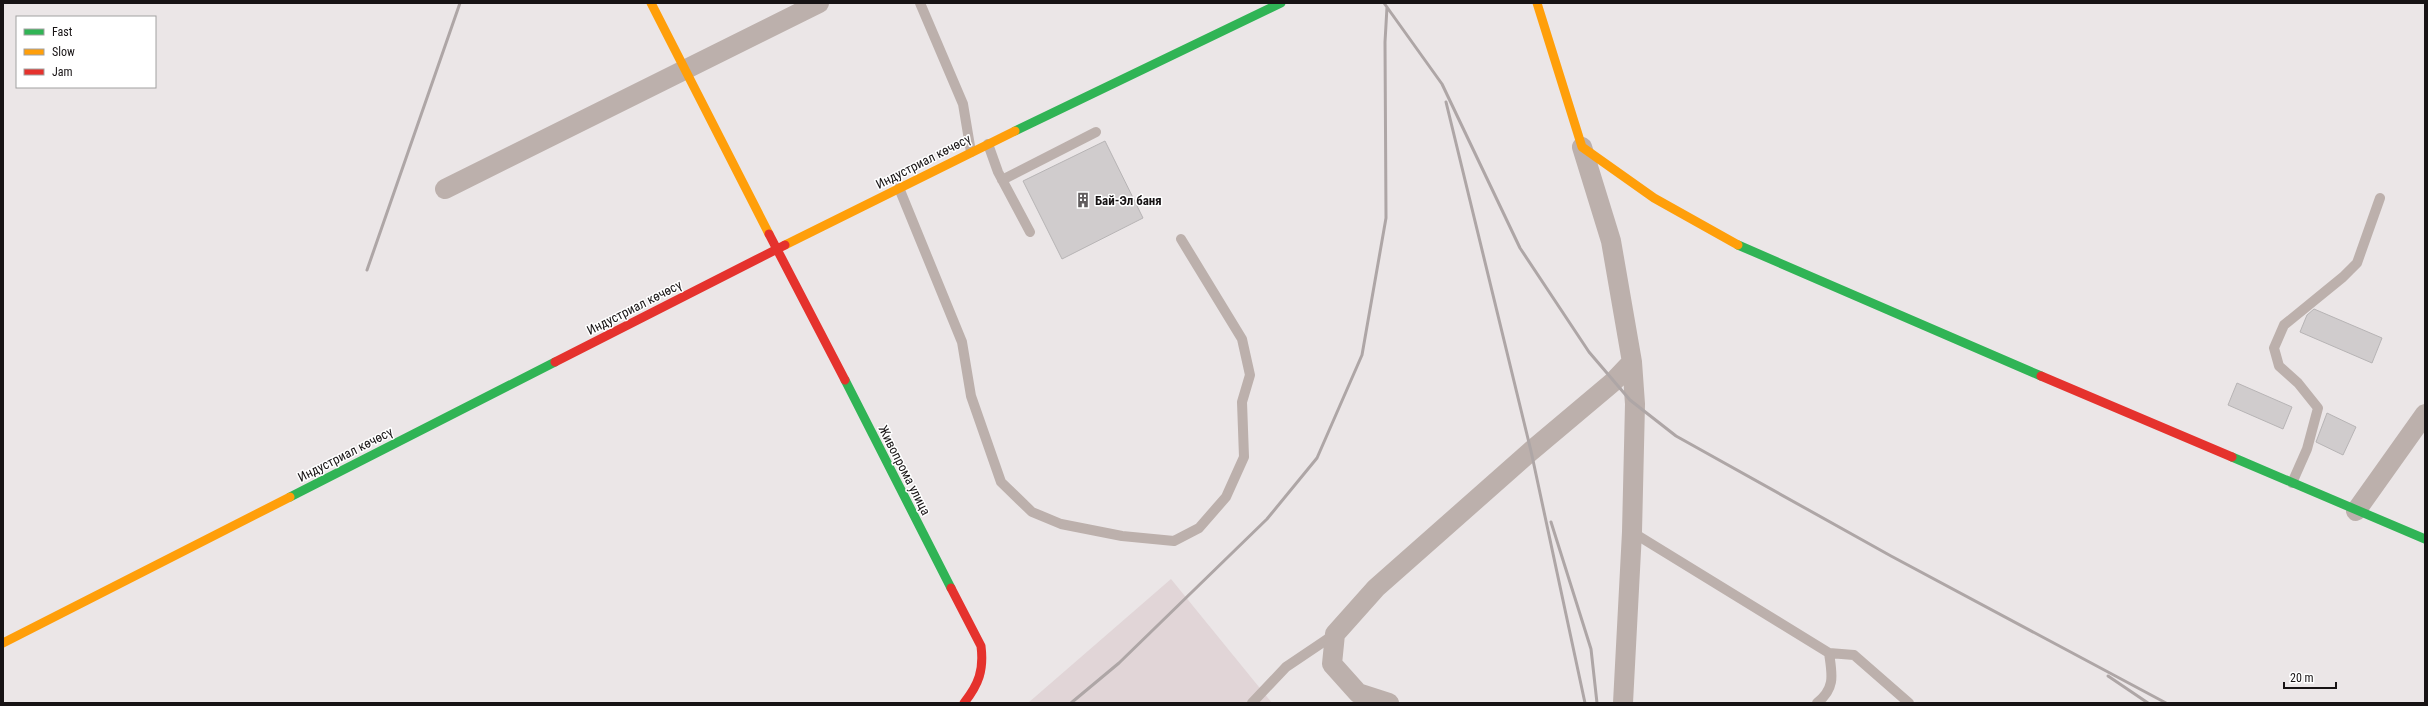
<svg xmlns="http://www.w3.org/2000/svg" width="2428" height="706" viewBox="0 0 2428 706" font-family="'Roboto Condensed',sans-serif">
  <rect width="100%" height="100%" fill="#ebe6e7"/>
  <path fill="#e1d5d7" d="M1171,579l101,124h-244z"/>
  <path fill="#d0cccd" stroke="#b7b4b5" d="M1105,141l38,77 -81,41 -39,-78z
    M2314,309l68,29 -10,25 -72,-31 7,-17z
    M2237,383l55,24 -9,22 -55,-24z
    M2327,413l29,14 -13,28 -27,-13z"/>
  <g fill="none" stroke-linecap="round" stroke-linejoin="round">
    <path stroke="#bcb0ac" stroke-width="10" d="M920,3l43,101 8,48
      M988,144l10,28 32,60
      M1002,180l94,-48
      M899,188l63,154 9,54 30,86 31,30 29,12 61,12 52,5 25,-13 27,-31 18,-40 -2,-55 8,-27 -8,-36 -61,-100
      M2292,483l15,-34 11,-41 -20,-25 -19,-17 -5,-18 10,-23 59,-48 14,-14 23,-65
      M1632,532l197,121 25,2 55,48
      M1252,703l34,-36 49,-33
      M1817,703c19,-15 15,-29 12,-50"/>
    <path stroke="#bcb0ac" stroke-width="20" d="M1582,147l29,94 21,121 3,42 -3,128 -9,171
      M445,189l374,-186
      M2356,511l69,-97
      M1389,703l-31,-10 -26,-29 3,-30 41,-46 155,-137 82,-69 19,-20"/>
    <path stroke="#30b455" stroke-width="9" d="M1015,131l266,-128
      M1738,245l303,131
      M845,380l106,208
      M2232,457l193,82
      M290,497l265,-135"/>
    <path stroke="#ff9f0a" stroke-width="9" d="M651,3l118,231
      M1537,3l45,144 72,51 84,47
      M785,245l230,-114
      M3,643l287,-146"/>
    <path stroke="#e5322d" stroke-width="9" d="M769,234l76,146
      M555,362l230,-117
      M2041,376l191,81
      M951,588l30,58c3,24 -2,38 -17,57"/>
    <path stroke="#aea6a6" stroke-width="3" d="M1384,3l58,81 78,164 69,104 41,48 46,36 215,120 275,147
      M1446,102l85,349 54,252
      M367,270l93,-267
      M1551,522l40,127 6,54
      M2108,676l40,27
      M1071,703l48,-40 148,-144 50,-61 45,-103 24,-137 -1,-176 2,-35"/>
  </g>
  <defs>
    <g id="building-bare" transform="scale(1.2)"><path d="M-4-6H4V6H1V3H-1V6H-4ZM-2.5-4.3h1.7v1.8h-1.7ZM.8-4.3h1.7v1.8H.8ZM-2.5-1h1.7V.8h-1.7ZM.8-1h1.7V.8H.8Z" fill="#615d5e" stroke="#fff" stroke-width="2.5" paint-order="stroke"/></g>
  </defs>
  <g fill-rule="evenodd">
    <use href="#building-bare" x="1083" y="200"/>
  </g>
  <g text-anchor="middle" stroke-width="3" stroke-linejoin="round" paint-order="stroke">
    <g font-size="13" fill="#171314" stroke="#fff">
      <text transform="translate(923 161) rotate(-27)" y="5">Индустриал көчөсү</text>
      <text transform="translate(634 307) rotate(-27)" y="5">Индустриал көчөсү</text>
      <text transform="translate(345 454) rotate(-27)" y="5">Индустриал көчөсү</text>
      <text transform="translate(905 470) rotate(63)" y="5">Живопрома улица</text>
    </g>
    <g font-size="13" font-weight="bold" fill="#171314" stroke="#fff" text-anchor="start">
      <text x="1095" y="205">Бай-Эл баня</text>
    </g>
  </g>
  <rect width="2428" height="706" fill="none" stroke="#171314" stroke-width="8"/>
  <rect x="16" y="16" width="140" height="72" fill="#ffffff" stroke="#a2a1a1"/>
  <rect x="24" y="29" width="20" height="6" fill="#30b455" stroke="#a2a1a1"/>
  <text x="52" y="36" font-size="12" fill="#171314">Fast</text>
  <rect x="24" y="49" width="20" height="6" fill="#ff9f0a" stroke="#a2a1a1"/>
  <text x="52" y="56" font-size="12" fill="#171314">Slow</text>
  <rect x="24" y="69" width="20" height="6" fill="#e5322d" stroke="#a2a1a1"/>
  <text x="52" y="76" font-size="12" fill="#171314">Jam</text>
  <path d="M2284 682v6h52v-6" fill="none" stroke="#171314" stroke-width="2"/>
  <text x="2290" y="682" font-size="12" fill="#171314" stroke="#ffffff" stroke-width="3" paint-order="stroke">20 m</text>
</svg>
